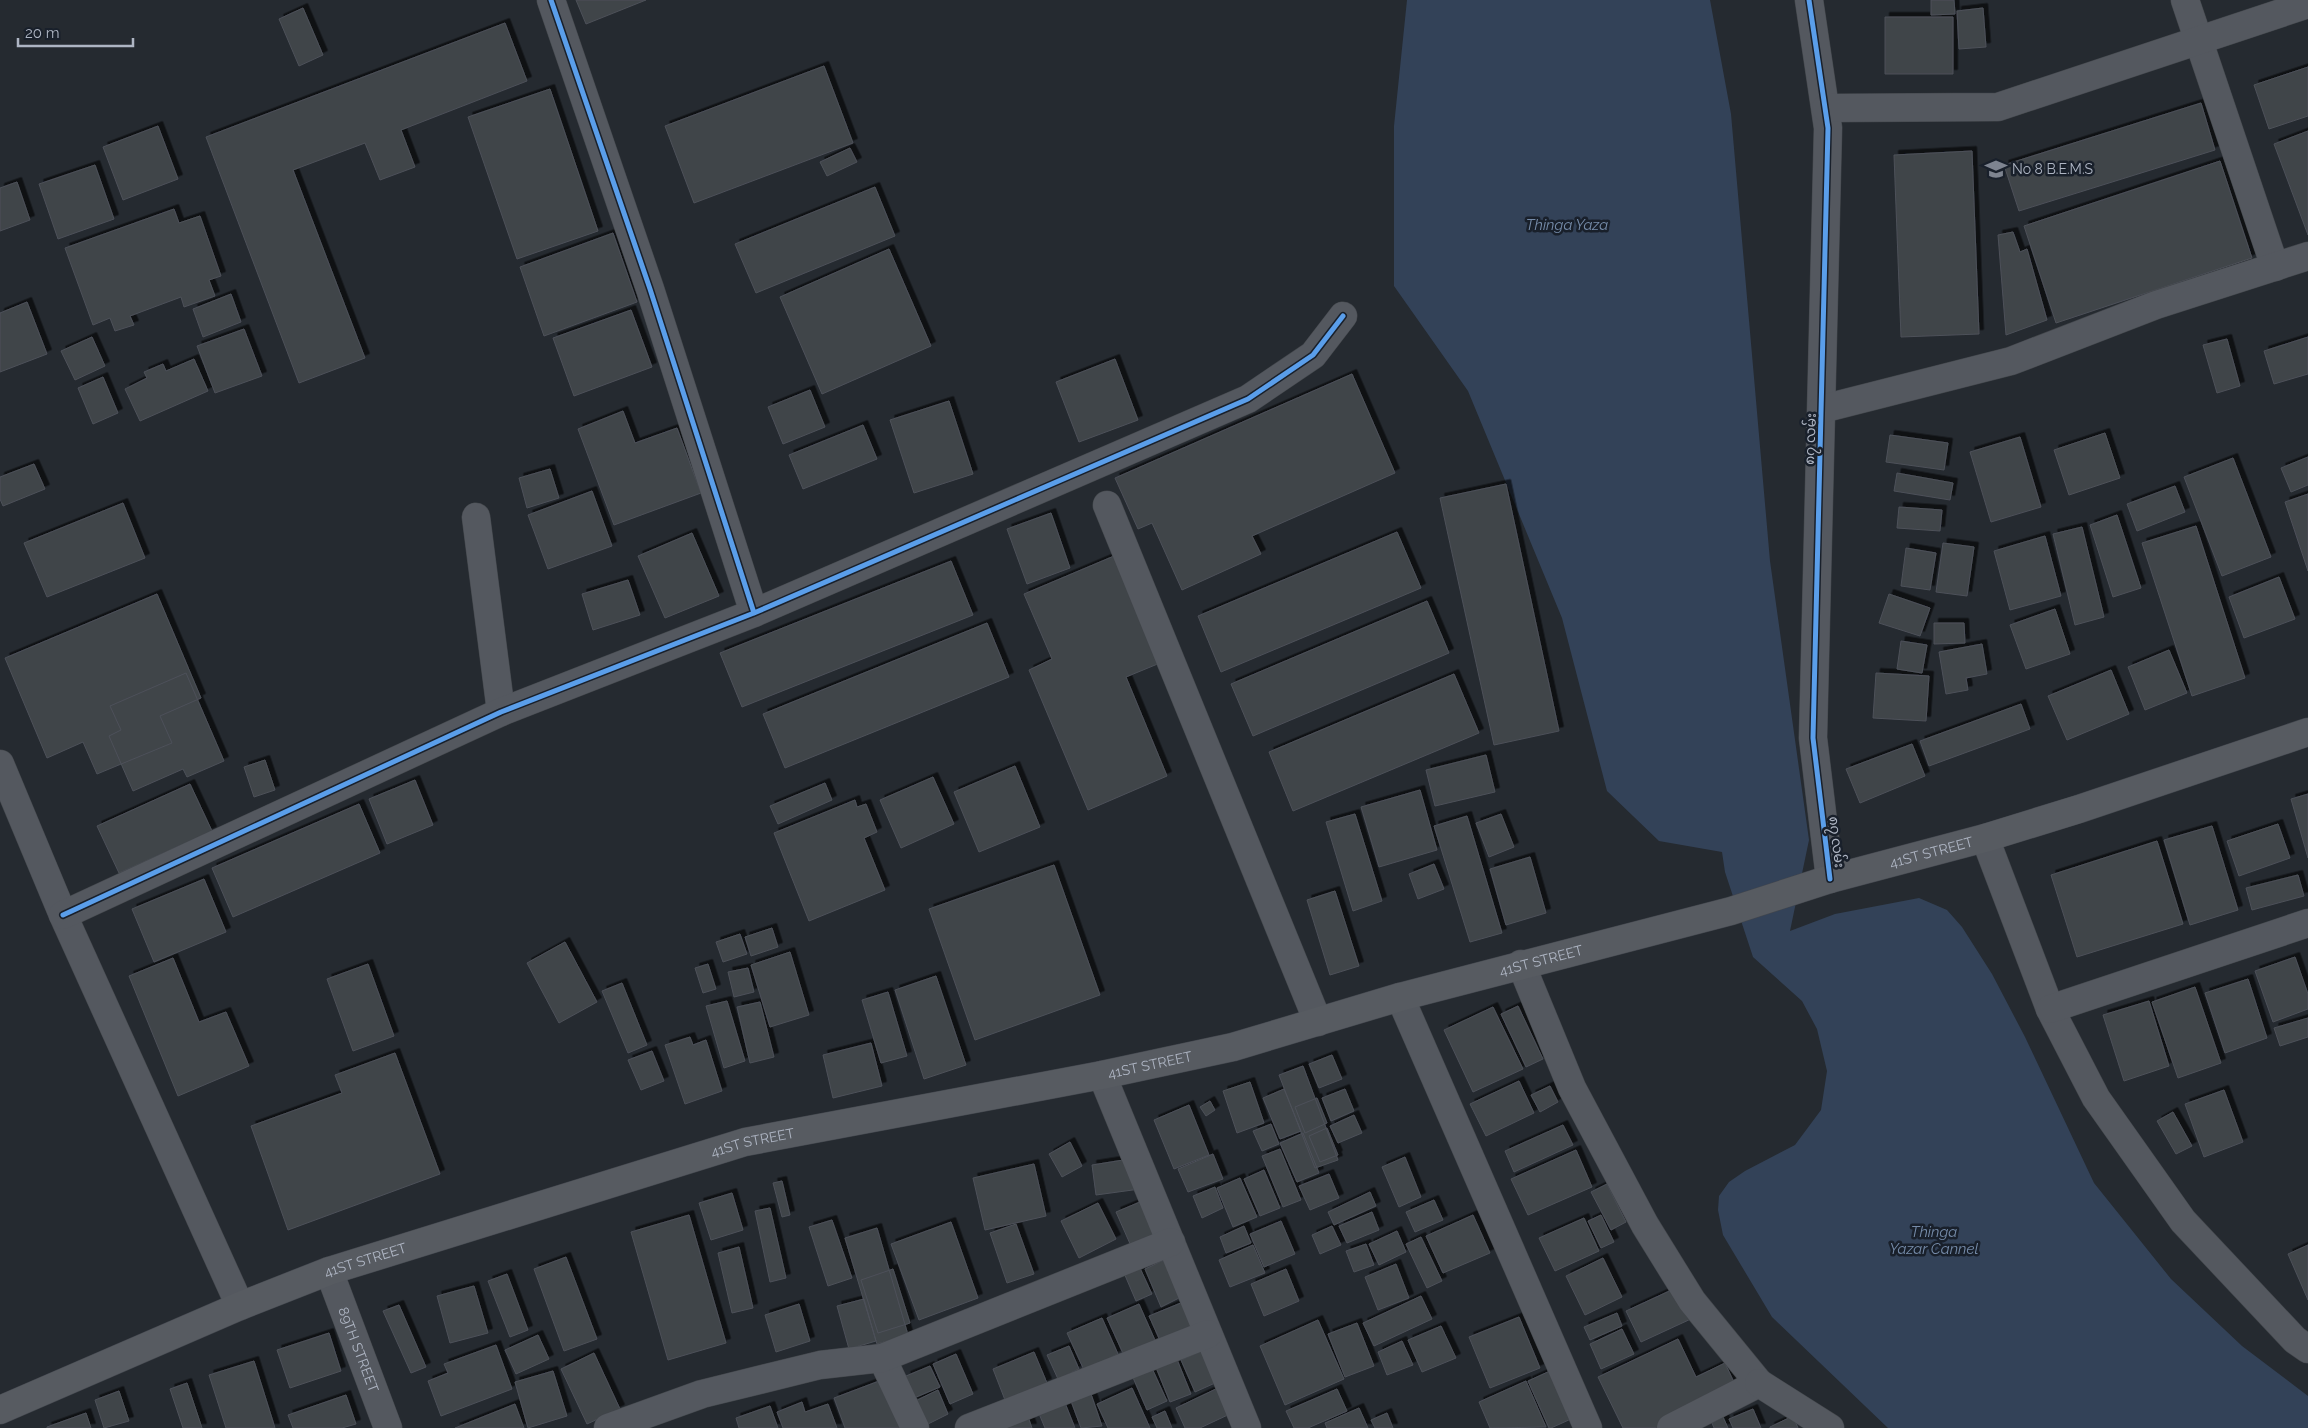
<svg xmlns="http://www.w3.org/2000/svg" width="2308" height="1428" viewBox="0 0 2308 1428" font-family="Raleway,'Noto Sans Myanmar',sans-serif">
  <defs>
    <filter id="shadow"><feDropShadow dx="4.5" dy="-4.5" stdDeviation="0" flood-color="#0009"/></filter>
  </defs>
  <rect width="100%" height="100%" fill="#252a30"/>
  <path fill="#334258" d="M1407,0h303l21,114 39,447 39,279 -19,91 45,-17 84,-16 28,12 15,17 30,47 33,63 69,146 77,96 71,67 66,50v32h-420l-116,-111 -49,-82 -5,-25 1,-14 10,-14 16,-11 50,-26 26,-35 6,-39 -10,-42 -15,-28 -49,-44 -28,-85 -3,-20 -63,-11 -52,-50 -45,-173 -94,-227 -74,-105v-160z"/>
  <path fill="#40444a" stroke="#4d5159" filter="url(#shadow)" d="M576,0h70l-60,24z
    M1931,0h23l1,14 -24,1z
    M303,8l20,47 -24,11 -20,-47z
    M1983,8l3,39 -27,2 -2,-38z
    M1885,17h68v57h-68z
    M505,23l22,58 -126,49 14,37 -35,13 -15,-37 -72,27 72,188 -66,25 -93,-246z
    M824,66l29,77 -159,60 -29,-77z
    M2308,67v49l-39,13 -15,-44z
    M550,89l48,142 -81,28 -49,-142z
    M2201,103l14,47 -196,61 -15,-46z
    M158,126l20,53 -55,21 -20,-53z
    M2308,131v104l-34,-91z
    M850,148l7,14 -30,14 -7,-14z
    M1972,151l7,183 -78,3 -7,-182z
    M2220,161l32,97 -196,65 -32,-97z
    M95,165l19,54 -56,20 -19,-55z
    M17,182l13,38 -30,11v-43z
    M875,187l20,49 -139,57 -21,-49z
    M174,209l5,14 21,-7 21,60 -12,4 6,16 -31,11 -3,-10 -51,19 4,9 -19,6 -5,-13 -17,7 -28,-77z
    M2013,232l7,20 7,-3 20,71 -41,15 -8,-100z
    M613,233l24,69 -93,34 -24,-69z
    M889,249l42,97 -109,48 -42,-97z
    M231,294l10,28 -38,15 -10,-28z
    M27,302l20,52 -47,18v-59z
    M631,310l21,57 -78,29 -21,-58z
    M244,329l18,47 -47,17 -18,-47z
    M92,337l13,29 -30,14 -14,-29z
    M2308,337v37l-34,10 -10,-33z
    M2227,339l13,47 -23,7 -14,-48z
    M194,359l14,32 -68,30 -15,-32 22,-11 -3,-6 19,-8 3,7z
    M1115,359l23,61 -59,22 -23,-60z
    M1352,374l43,99 -143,63 9,18 -79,36 -30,-67 -14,6 -23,-51z
    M103,377l15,36 -25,11 -15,-36z
    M810,390l15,37 -42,17 -15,-37z
    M949,401l24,73 -59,19 -24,-73z
    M623,411l12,32 42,-15 24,65 -87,32 -36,-96z
    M863,425l14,34 -74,30 -14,-34z
    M2105,433l15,45 -51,17 -15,-45z
    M1890,435l58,8 -4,27 -58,-8z
    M2020,437l21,70 -50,15 -21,-70z
    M2308,457v28l-17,7 -10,-24z
    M2233,458l38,99 -49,19 -38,-99z
    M34,464l11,25 -42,17 -3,-7v-22z
    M550,469l9,29 -32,10 -8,-30z
    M1897,473l56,10 -3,17 -56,-9z
    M1506,484l53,247 -65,14 -54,-247z
    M2175,486l10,26 -48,19 -10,-27z
    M592,491l20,55 -64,23 -20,-54z
    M2308,494v77l-23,-69z
    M123,503l22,55 -98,39 -23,-54z
    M1899,507l43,3 -2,21 -43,-3z
    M1051,513l19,55 -43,16 -20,-55z
    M2117,515l24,73 -28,9 -23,-72z
    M2196,526l49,152 -53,18 -50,-153z
    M2082,527l22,90 -29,8 -22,-91z
    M1397,532l24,56 -200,84 -23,-56z
    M692,533l27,63 -54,22 -27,-62z
    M2045,536l16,60 -51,14 -16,-59z
    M1943,543l31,4 -7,49 -31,-4z
    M1906,548l30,5 -6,37 -29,-4z
    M1114,556l46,107 -34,14 41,99 -79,34 -59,-140 23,-11 -28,-65z
    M951,561l22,54 -231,92 -22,-54z
    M2279,577l16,42 -51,19 -15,-41z
    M628,580l12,35 -47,15 -11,-36z
    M157,594l44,104 -41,18 12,27 -75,31 -14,-32 -36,16 -42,-100z
    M1889,594l41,14 -10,28 -41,-13z
    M1427,601l22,52 -196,83 -22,-52z
    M2055,609l15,45 -44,15 -16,-44z
    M987,623l22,54 -224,91 -22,-54z
    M1934,623h30l1,20 -31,1z
    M1901,641l26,4 -5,28 -25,-4z
    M1982,644l5,30 -21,4 2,12 -22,4 -7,-42z
    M2169,650l18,43 -42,17 -17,-43z
    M2111,670l18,44 -62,26 -19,-44z
    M186,673l38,88 -37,16 -4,-8 -50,22 -24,-55 12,-6 -11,-24z
    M1876,673l53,3 -3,45 -53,-3z
    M1454,674l25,59 -186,78 -24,-59z
    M2021,704l9,25 -101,37 -9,-25z
    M1912,744l13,32 -65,27 -14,-34z
    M1486,755l9,37 -60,14 -9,-36z
    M265,760l10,30 -21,7 -10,-30z
    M1015,766l25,61 -61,25 -25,-60z
    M933,777l21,47 -53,24 -21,-48z
    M415,780l18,45 -46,19 -18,-45z
    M825,783l7,17 -54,24 -8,-18z
    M190,784l22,47 -93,42 -22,-47z
    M1420,790l17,60 -58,17 -18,-60z
    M2308,794v64l-17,-59z
    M855,800l2,7 9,-3 11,28 -13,6 21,52 -76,31 -35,-88z
    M359,804l21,49 -147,64 -21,-49z
    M1355,814l27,87 -29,10 -27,-89z
    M1501,814l13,33 -25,10 -13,-34z
    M1467,816l35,117 -32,9 -36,-116z
    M2278,824l12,34 -51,18 -12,-35z
    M2212,826l26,84 -48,15 -26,-85z
    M2157,841l26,83 -106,33 -26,-82z
    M1530,857l16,56 -40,12 -16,-56z
    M1434,864l10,25 -26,10 -9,-25z
    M1054,865l46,130 -125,45 -46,-131z
    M2298,875l6,21 -52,14 -6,-22z
    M204,879l22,53 -72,30 -22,-53z
    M1335,891l24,75 -29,9 -23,-75z
    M772,928l6,19 -27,9 -6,-19z
    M740,934l7,20 -24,8 -7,-20z
    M565,942l32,60 -38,21 -32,-60z
    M790,952l19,63 -39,12 -19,-62z
    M2295,957l13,37v15l-35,13 -18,-51z
    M173,958l26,64 27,-10 23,54 -71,30 -49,-120z
    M368,964l26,72 -41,15 -26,-72z
    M708,964l8,25 -13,4 -8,-25z
    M748,968l6,24 -20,5 -6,-25z
    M936,976l30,89 -42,14 -29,-89z
    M2248,979l19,59 -42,15 -20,-60z
    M622,983l25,62 -19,8 -26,-62z
    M2195,987l26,76 -43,15 -26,-76z
    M888,992l19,64 -26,7 -19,-63z
    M727,1001l18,60 -21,7 -18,-62z
    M2149,1001l20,65 -45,15 -21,-66z
    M760,1002l14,55 -24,6 -13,-56z
    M1518,1006l25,53 -17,8 -25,-53z
    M1493,1007l30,62 -50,23 -29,-62z
    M2308,1018v19l-28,9 -6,-18z
    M690,1037l3,8 13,-5 16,51 -37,13 -20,-59z
    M871,1043l11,43 -49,12 -10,-43z
    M652,1051l12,30 -23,9 -13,-30z
    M395,1053l45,121 -152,56 -37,-104 91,-33 -7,-18z
    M1332,1055l10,24 -23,9 -10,-24z
    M1303,1066l35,94 -23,8 -36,-93z
    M1519,1081l15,32 -48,23 -16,-32z
    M1250,1082l14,41 -27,10 -14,-42z
    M1550,1086l8,16 -18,10 -9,-17z
    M1284,1089l17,42 -21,8 -17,-41z
    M1345,1089l9,22 -23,10 -9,-23z
    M2224,1090l19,52 -39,15 -19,-53z
    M1317,1098l10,25 -22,10 -10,-26z
    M1210,1101l5,9 -9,6 -6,-9z
    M1189,1105l20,50 -35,14 -20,-49z
    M2173,1112l19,34 -16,8 -19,-33z
    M1354,1115l8,18 -24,10 -8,-17z
    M1271,1124l8,20 -17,7 -9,-20z
    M1563,1125l10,20 -59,27 -9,-21z
    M1327,1128l11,27 -18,7 -11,-26z
    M1303,1133l16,40 -22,9 -17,-39z
    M1070,1142l12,24 -20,11 -13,-23z
    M1280,1149l21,51 -18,7 -21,-51z
    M1576,1150l16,37 -64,28 -17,-36z
    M1213,1154l10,25 -35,13 -10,-23z
    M1405,1157l16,40 -22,10 -17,-40z
    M1136,1158l4,31 -44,6 -4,-30z
    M1034,1164l12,52 -61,14 -12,-52z
    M1264,1170l16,38 -20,8 -16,-37z
    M1329,1174l10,24 -29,12 -11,-24z
    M1240,1178l17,39 -24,10 -16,-39z
    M782,1181l8,34 -8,2 -9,-34z
    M1607,1184l19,38 -15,8 -20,-38z
    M1215,1187l8,21 -21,10 -9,-22z
    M1370,1192l6,14 -42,19 -6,-13z
    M732,1193l11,37 -32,10 -12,-37z
    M1147,1199l14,34 -30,13 -15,-34z
    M1434,1200l9,20 -28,12 -9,-20z
    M1098,1203l18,36 -37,19 -18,-37z
    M770,1208l16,70 -16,4 -15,-71z
    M1372,1212l7,18 -32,13 -8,-17z
    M689,1215l37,128 -58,17 -37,-128z
    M1473,1215l17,38 -47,20 -17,-37z
    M1601,1215l13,27 -13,6 -13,-27z
    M1584,1218l15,33 -44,20 -16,-33z
    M832,1220l20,58 -24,8 -19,-59z
    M1281,1221l14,33 -31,13 -14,-33z
    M951,1222l27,76 -59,22 -28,-76z
    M1016,1224l18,50 -27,9 -17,-50z
    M1244,1226l7,17 -25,10 -6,-16z
    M1332,1226l9,19 -21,9 -8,-19z
    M877,1228l31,107 -31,9 -32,-106z
    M1397,1231l9,21 -27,13 -10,-21z
    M1421,1237l21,44 -15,7 -21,-44z
    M1366,1244l8,21 -20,7 -8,-21z
    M1253,1245l12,28 -35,14 -11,-27z
    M2308,1245v55l-20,-46z
    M739,1247l14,61 -21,5 -14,-60z
    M1172,1256l17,37 -28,14 -16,-38z
    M566,1257l31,82 -33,12 -30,-82z
    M1603,1258l19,39 -37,18 -19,-39z
    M1396,1264l13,34 -31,12 -13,-33z
    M1139,1266l13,28 -16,7 -12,-28z
    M893,1269l17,54 -32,10 -17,-53z
    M1286,1269l13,32 -35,15 -13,-32z
    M507,1274l21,56 -18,7 -22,-56z
    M474,1286l14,47 -38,10 -13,-47z
    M1678,1287l15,31 -52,24 -15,-31z
    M1421,1296l11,23 -58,27 -11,-23z
    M864,1299l12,42 -27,8 -12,-43z
    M1188,1300l12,29 -38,16 -13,-29z
    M799,1304l11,37 -34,11 -11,-37z
    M1139,1304l19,43 -32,13 -19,-42z
    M399,1305l27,62 -15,6 -28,-62z
    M1617,1313l5,13 -32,14 -6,-13z
    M1519,1317l21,51 -50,20 -21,-51z
    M1102,1318l16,36 -34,16 -17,-37z
    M1318,1320l26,59 -59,26 -25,-59z
    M1357,1323l17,43 -29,11 -17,-43z
    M1441,1326l15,32 -34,14 -14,-32z
    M1622,1329l12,25 -33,15 -11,-25z
    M329,1333l12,38 -51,17 -13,-38z
    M538,1335l11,24 -33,15 -11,-24z
    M1678,1339l18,38 29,-14 13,28 -76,37h-39l-25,-51z
    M1402,1341l11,24 -26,10 -9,-23z
    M496,1345l16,44 -71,27 -13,-35 20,-8 -4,-9z
    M1069,1346l10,23 -21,10 -11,-24z
    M1211,1347l13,32 -29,13 -14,-32z
    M1034,1352l13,31 -42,17 -12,-31z
    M594,1353l26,56 -33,15 -26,-55z
    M956,1354l17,40 -23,10 -17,-40z
    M1176,1357l15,37 -21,8 -15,-37z
    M254,1361l21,67h-49l-17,-53z
    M1150,1364l17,37 -20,9 -16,-37z
    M930,1366l10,21 -26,11 -8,-22z
    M553,1371l14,45 -39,12 -13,-46z
    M1550,1371l21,48 -20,9h-2l-21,-47z
    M887,1378l19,50h-61l-11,-30z
    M1526,1381l20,46 -56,1 -11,-26z
    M187,1383l15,45h-19l-13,-39z
    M1220,1387l12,26 -32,15h-15l-9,-20z
    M1132,1388l18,40h-42l-11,-24z
    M1337,1389l10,22 -39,17h-14l-8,-17z
    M938,1390l10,24 -24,12 -11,-24z
    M119,1391l10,30 -25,7 -9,-28z
    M1091,1394l11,32 -21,2 -10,-27z
    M346,1395l10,29 -14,4h-49l-5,-13z
    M1063,1398l12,30h-30l-8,-19z
    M802,1402l3,10 23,-8 9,24h-54l-6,-16z
    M515,1404l9,24h-69z
    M770,1406l8,22h-39l-3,-10z
    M1359,1408l9,20h-41l-2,-5z
    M1753,1409l8,19h-28l-4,-9z
    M1165,1411l7,17h-15l-5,-11z
    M86,1413l5,15h-44v-1z
    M1387,1413l6,15h-18l-4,-8z
    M1027,1414l5,14h-38z
    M1793,1416l5,12h-28v-1z
    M1723,1417l5,11h-14l-2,-5z"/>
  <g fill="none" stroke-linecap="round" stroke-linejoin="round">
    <g stroke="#42464b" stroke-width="29">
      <g id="minor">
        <path d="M551,0l99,289 104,324"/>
        <path d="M1809,0l19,128 -15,610 17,141"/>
        <path d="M2185,0l90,267"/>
        <path d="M1826,108l172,-1 310,-103"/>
        <path d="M1822,409l189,-48 145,-56 152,-49"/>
        <path d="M1107,505l211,517"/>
        <path d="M476,517l25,195"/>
        <path d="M0,764l63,151 177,391"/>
        <path d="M1985,838l65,171 46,89 87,123 112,119 13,9"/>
        <path d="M63,915l438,-203 253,-99 494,-214 65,-44 30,-39"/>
        <path d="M1521,964l51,124 73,137 47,76 67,82 -88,45"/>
        <path d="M1400,997l188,431"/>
        <path d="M2050,1009l258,-86"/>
        <path d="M1102,1075l145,353"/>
        <path id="s1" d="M329,1271l59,157"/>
        <path d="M882,1358l33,70"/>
        <path d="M1759,1383l71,45"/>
        <path d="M608,1428l94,-34 118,-29 62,-7 289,-116"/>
        <path d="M969,1428l239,-94"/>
      </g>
    </g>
    <g stroke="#42464d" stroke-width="29">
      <g id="major">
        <path id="s2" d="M0,1410l240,-104 89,-35 416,-129 357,-67 131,-28 167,-50 331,-86 99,-32 155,-41 94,-29 229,-77"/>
      </g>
    </g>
    <use href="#minor" stroke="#54585f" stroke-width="28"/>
    <use href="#major" stroke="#575b61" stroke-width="28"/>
    <g stroke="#19202b" stroke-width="8">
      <path id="cycleway" d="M551,0l99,289 104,324
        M1809,0l19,128 -15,610 17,141
        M63,915l438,-203 253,-99 494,-214 65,-44 30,-39"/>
    </g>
    <use href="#cycleway" stroke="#5a9eea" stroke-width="5"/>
  </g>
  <defs>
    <g id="school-bare" transform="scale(1.725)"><path d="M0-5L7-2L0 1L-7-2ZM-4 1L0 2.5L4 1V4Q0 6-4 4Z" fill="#7e8490" stroke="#19202b" stroke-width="2.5" paint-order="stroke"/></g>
  </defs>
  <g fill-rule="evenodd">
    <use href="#school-bare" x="1996" y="169"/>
  </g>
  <g text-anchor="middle" stroke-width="5" stroke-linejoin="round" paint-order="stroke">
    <g font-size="14" fill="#aeb5c3" stroke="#19202b" text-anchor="start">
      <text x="2012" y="174">No 8 B.E.M.S</text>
    </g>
    <g font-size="14" fill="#aeb5c3" stroke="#19202b">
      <text transform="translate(1810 439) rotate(-88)" y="5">၈၇ လမ်း</text>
      <text transform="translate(1837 842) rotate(83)" y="5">၈၇ လမ်း</text>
      <text dy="5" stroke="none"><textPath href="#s2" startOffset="2015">41ST STREET</textPath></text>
      <text dy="5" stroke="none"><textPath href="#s2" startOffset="1610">41ST STREET</textPath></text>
      <text dy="5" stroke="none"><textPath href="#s2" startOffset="1205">41ST STREET</textPath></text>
      <text dy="5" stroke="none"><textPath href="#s2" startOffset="800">41ST STREET</textPath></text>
      <text dy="5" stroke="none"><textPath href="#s2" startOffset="395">41ST STREET</textPath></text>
      <text dy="5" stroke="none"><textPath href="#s1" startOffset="84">89TH STREET</textPath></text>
    </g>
    <g font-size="15" font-style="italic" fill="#768caa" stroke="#19202b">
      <text x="1567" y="230">Thinga Yaza</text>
      <text x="1934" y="1237">Thinga<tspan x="1934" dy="17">Yazar Cannel</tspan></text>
    </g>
  </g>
  <path d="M18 38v8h115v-8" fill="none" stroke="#aeb5c3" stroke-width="2.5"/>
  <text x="25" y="38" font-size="15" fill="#aeb5c3" stroke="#19202b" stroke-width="4" paint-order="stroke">20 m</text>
</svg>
